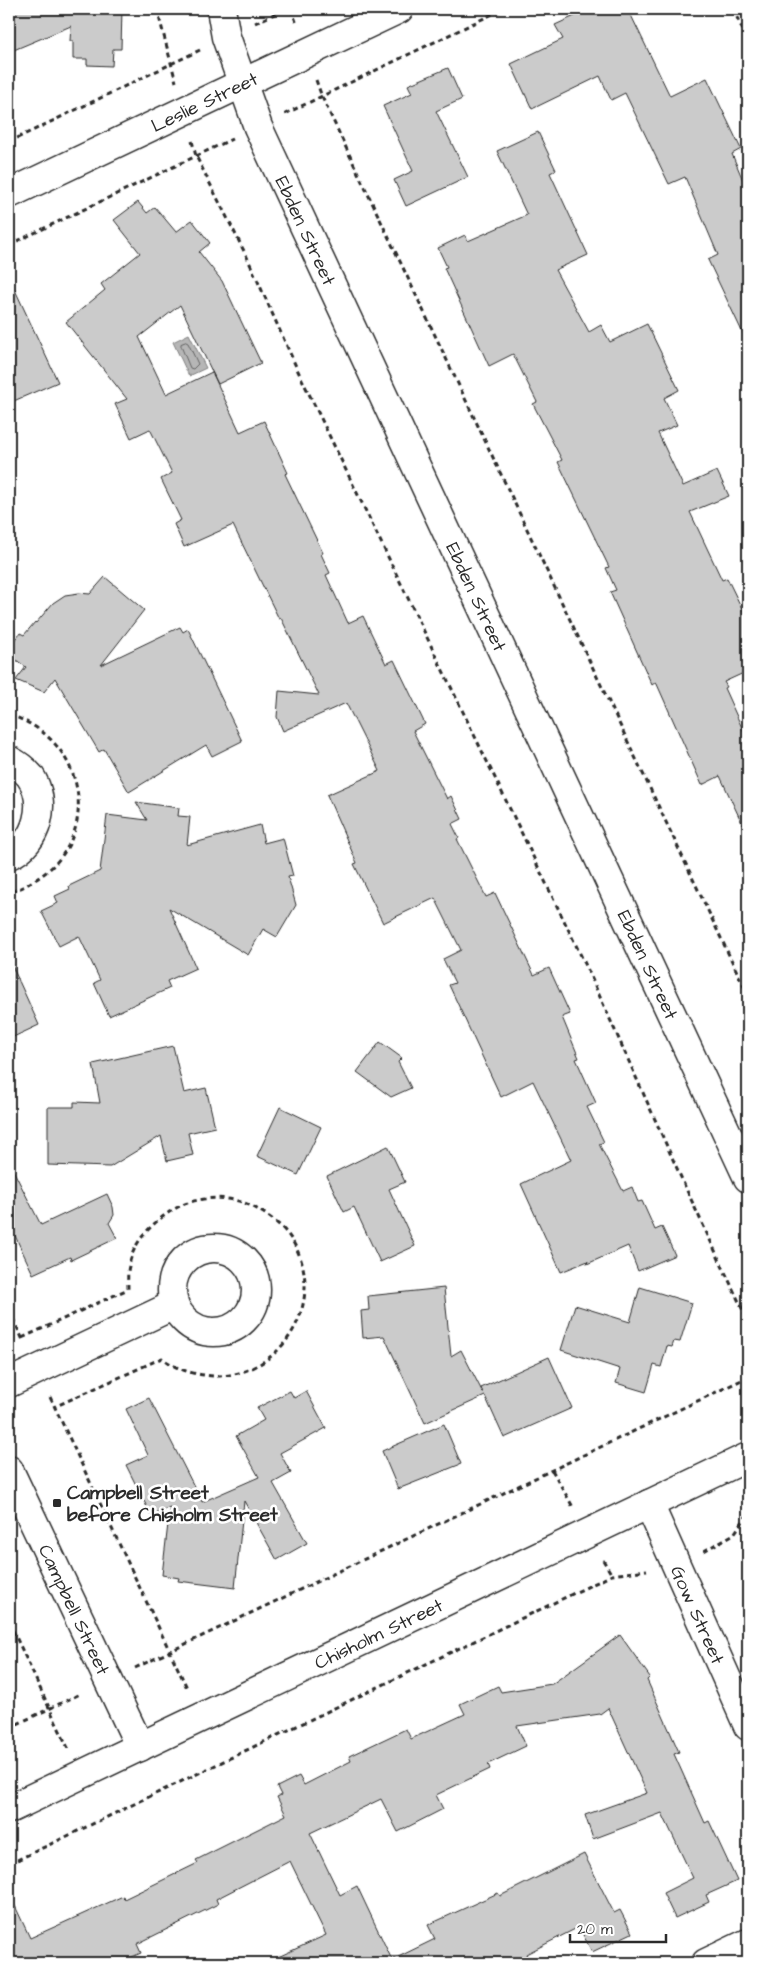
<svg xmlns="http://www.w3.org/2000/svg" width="757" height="1972" viewBox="0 0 757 1972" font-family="'Architects Daughter',sans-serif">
  <rect width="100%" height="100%" fill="#fff"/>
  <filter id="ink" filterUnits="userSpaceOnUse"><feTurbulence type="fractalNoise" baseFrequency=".02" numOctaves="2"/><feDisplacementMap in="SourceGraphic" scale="10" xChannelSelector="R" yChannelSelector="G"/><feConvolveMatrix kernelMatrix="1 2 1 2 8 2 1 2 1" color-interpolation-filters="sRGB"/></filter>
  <g filter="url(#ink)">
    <path fill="#b6b6b6" stroke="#7e7e7e" d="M189,334l17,34 -17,8 -16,-34z"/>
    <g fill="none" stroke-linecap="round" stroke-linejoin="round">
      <path stroke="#636363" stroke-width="1" d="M186,342l2,1 10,21 -5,5 -3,-1 -9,-22v-2z"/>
    </g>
    <path fill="#cbcbcb" stroke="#2b2b2b" d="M9,9h113l-1,40h-8l-1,17 -25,-1v-6h-14v-18h-3l1,-15 -62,26z
      M590,9h38l42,87 37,-18 34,71 -9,5 16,38v152l-40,-84 10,-5 -33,-78 -16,7 -44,-91 -14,7 -11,-24 -68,33 -21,-45 52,-25 -8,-14z
      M448,68l14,31 -26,12 32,66 -62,29 -12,-26 19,-9 -30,-65 29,-13 -4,-8z
      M538,132l18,38 -6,3 38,82 -33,15 34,62 12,-7 9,17 37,-18 32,66 -15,8 13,27 -19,8 25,53 34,-15 12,25 -39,16 32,68 5,-2 21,43v50l-24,11 3,5 -3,1 24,53v95l-28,-60 -18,9 -46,-103 -4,3 -42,-93 6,-2 -10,-22 3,-1 -51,-105 4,-2 -29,-56 4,-2 -24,-48 -24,12 -45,-98 3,-1 -9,-19 27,-13 3,6 59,-26 -30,-64z
      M138,202l9,11 8,-6 21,25 16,-12 18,23 -11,9 23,29 39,82 -43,21 -38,-79 -41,32 27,57 46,-22 28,60 24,-11 24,52 -3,1 38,79 -2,1 9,19 -4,2 22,48 15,-7 23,48 8,-4 31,64 -12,7 34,68 4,-3 11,23 -10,5 7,14 -2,1 29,58 9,-4 39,82 15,-7 21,46 -8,3 17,41 -3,1 20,44 -9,4 17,35 -5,2 24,47 9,-4 6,15 4,-1 13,29 7,-3 13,28 -37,16 -10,-25 -41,18 1,-3 -27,11 -40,-88 50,-24 -38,-79 -32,16 -52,-112 6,-2 -12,-24 18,-9 -26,-52 -52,25 -29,-59 3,-1 -30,-68 53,-24 -34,-68 -63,28 -6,-14 2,-26 40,4 -38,-77 -2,1 -46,-94 -49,22 -10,-23 7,-4 -20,-41 11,-6 -22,-44 -19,9 -16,-34 12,-5 -61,-77 39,-32 -4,-6 39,-31 -26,-33z
      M9,277l49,105 -49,21z
      M105,577l39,33 -43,55 79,-38 3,5 5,-3 54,112 -30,15 -6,-11 -77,47 -25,-43 -5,3 -44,-74 -11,14 -28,-12 10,-13 -17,-12v-8l11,-14 4,2 11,-13 1,1 17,-20 12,-8 14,-2 11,1z
      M136,802l43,6 -1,8 12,1 -3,28 73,-20 4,18 19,-5 10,38 -5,1 8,28 -19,32 -14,-8 -15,26 -79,-47 27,60 -29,13 3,7 -61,28 -15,-33 6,-3 -21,-44 -20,10 -18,-35 17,-8 -3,-7 15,-7 -1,-3 31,-15 7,-56 40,5z
      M9,959l30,66 -30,14z
      M380,1042l22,16 -4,4 13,26 -20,9 -34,-25z
      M173,1046l11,47 22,-5 9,39 -27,6 5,22 -26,6 -6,-25 -51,31 -62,-2v-58h26v-5l26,1 -7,-39z
      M280,1107l41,20 -23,48 -41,-19z
      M388,1146l17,36 -16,7 26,57 -35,16 -26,-55 -10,5 -17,-36z
      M9,1162l32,63 66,-31 6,13 1,8 -5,8 8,15 -46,22 -1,-3 -37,17 -24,-51z
      M640,1287l52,16 -12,39 -6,-1 -2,6 -5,-1 -6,21 -7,-2 -8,27 -30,-9 4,-14 -59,-19 14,-45 55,17z
      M444,1288l7,68 10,-6 22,43 -2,-5 68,-31 23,51 -68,30 -19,-42 -60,27 -41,-87 -21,2 -2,-27 8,-1 -1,-14z
      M290,1391l4,7 12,-7 20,37 -46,25 11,20 -18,10 34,60 -30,17 -33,-59 -9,87 -57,-7 1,-3 -17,-3 8,-68 -19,8 -25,-50 22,-10 -22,-46 23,-11 53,104 57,-25 -23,-41 28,-16 -7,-12z
      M444,1424l17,40 -63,25 -16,-38z
      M620,1635l30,42 -3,3 32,72 -5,2 31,69 4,-2 28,60 -31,14 3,7 -34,16 -12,-25 30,-15 -31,-65 -69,26 -8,-24 62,-22 -39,-85 -8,6 -83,12 9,20 -38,18 2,5 -54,26 7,14 -45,23 -17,-33 -71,34 30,62 17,-9 35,74 43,-21 -7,-14 70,-32 2,3 84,-42 30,59 6,-3 12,23 -40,19 -13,-25 -53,27 4,9h-265l61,-28 -36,-74 -74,38 2,5 -81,40 4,9 -23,10h-109v-70l21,45 93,-42 1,3 74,-36 -2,-3 90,-45 -9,-18 4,-2 -4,-8 22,-11 5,9 47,-24 -2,-5 57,-27 5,10 54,-25 -5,-10 38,-18 3,6 51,-8z"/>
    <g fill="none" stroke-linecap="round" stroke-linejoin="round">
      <g stroke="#2b2b2b" stroke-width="31">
        <g id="minor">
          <path id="s1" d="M221,9l5,28 32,90 490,1051"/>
          <path id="s2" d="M9,194l390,-185"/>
          <path d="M9,760c8,4 15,9 21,16 18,26 8,67 -21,79"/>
          <circle cx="214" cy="1290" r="42"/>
          <path d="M9,1383l165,-78"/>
          <path id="s3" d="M9,1470l131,277"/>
          <path id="s4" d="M649,1504l99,222"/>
          <path id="s5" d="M9,1809l739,-352"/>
          <path d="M706,1963l42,-20"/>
        </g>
      </g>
      <path stroke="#2b2b2b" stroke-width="3" stroke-dasharray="5 4" stroke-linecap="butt" d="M157,9l19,73
        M291,9l6,15
        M733,9l15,32
        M255,23l30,-14
        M316,80l6,17 426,898
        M285,114l218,-105
        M192,141l4,15 51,101 51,114 289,597 101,225 60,128
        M9,142l191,-92
        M9,245l223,-106
        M9,715c78,23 96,125 24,166 -8,5 -15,9 -24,11
        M9,1310l14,30
        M22,1338l106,-49c0,-7 -1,-16 1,-23 4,-26 27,-47 49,-59 24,-12 56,-12 79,2 14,8 28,19 36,33 35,60 -11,135 -79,134 -19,-1 -37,-6 -52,-18l-108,49
        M50,1397l138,293
        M552,1470l21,37
        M704,1551l30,-17 14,-20
        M603,1560l9,15
        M9,1622l59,126
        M135,1668l613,-291
        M9,1728l73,-35
        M9,1864l603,-289 35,-5"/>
      <use href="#minor" stroke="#fff" stroke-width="28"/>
    </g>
  </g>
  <rect fill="#2b2b2b" stroke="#fff" stroke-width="2" x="52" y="1498" width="10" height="10" rx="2.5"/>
  <g text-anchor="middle" stroke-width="5" stroke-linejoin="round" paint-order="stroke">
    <g font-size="19" fill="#2b2b2b" stroke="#fff">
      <text dy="7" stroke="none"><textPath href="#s2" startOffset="216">Leslie Street</textPath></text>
      <text dy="7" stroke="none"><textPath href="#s1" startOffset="238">Ebden Street</textPath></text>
      <text dy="7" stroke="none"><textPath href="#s1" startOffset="642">Ebden Street</textPath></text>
      <text dy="7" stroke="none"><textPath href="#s1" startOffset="1048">Ebden Street</textPath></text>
      <text dy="7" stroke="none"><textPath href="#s3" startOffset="154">Campbell Street</textPath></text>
      <text dy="7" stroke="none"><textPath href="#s4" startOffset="121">Gow Street</textPath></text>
      <text dy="7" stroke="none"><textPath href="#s5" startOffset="409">Chisholm Street</textPath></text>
    </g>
    <g font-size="19" font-weight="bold" fill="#2b2b2b" stroke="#fff" text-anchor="start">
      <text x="67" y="1499">Campbell Street<tspan x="67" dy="22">before Chisholm Street</tspan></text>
    </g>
  </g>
  <rect width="757" height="1972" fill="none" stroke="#fff" stroke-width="30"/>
  <rect x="15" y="15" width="727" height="1942" fill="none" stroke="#2b2b2b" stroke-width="2" filter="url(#ink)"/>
  <path d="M570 1934v8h96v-8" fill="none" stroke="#2b2b2b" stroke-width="2.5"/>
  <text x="577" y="1934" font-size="15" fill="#2b2b2b" stroke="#ffffff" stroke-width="4" paint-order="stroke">20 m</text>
</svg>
